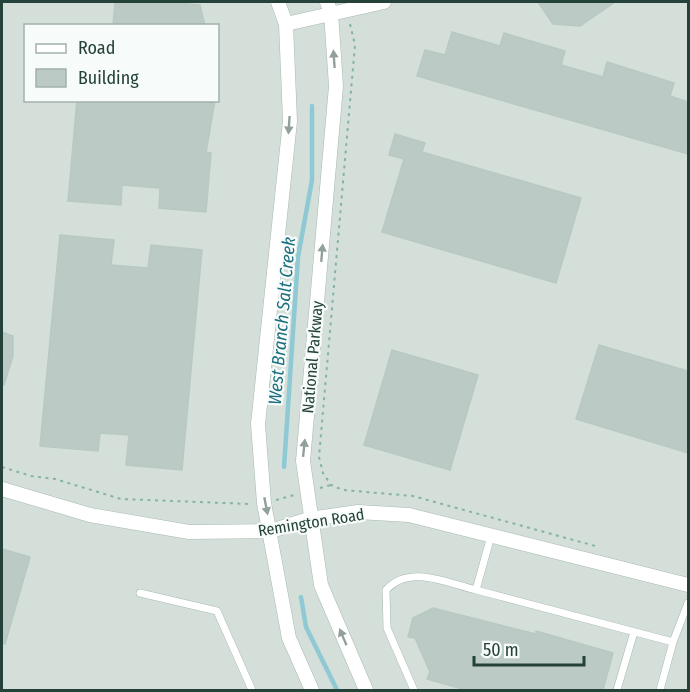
<svg xmlns="http://www.w3.org/2000/svg" width="690" height="692" viewBox="0 0 690 692" font-family="'Fira Sans Condensed',sans-serif">
  <rect width="100%" height="100%" fill="#e6efeb"/>
  <path fill="#d4dfda" fill-rule="evenodd" d="M2,2h686v688h-686zM26,26h192v74h-192z"/>
  <g fill="none" stroke-linecap="round" stroke-linejoin="round">
    <path stroke="#8ec9d4" stroke-width="4.5" d="M284,467l14,-210 14,-77v-74
      M301,597l5,30 31,63"/>
  </g>
  <path fill="#bbcac4" stroke="#b8c9c2" stroke-width="1.5" d="M115,2h73v2l12,1 5,21h-92z
    M538,2h77l-35,24 -27,-2z
    M452,32l48,14 4,-13 61,18 -4,14 42,12 4,-15 67,21 -4,13 18,6v52l-271,-78 8,-26 20,5z
    M77,100h138l-9,52 5,1 -5,59 -47,-4 1,-20 -38,-3 -1,20 -53,-4z
    M395,134l30,9 -3,9 159,46 -25,85 -174,-51 22,-73 -15,-4z
    M60,235l54,5 -3,25 37,3 3,-23 51,5 -20,220 -56,-5 3,-30 -29,-2 -2,18 -58,-5z
    M2,332l11,4v20l-9,29 -2,-1z
    M599,345l89,26v82l-112,-34z
    M392,350l86,25 -28,95 -86,-25z
    M2,549l28,8 -25,87 -3,-1z
    M433,608l103,26v-3l77,22 -10,37h-137l-39,-11 3,-7 -15,-34 -7,-1 5,-19z"/>
  <g fill="none" stroke-linecap="round" stroke-linejoin="round">
    <g stroke="#a8b8b2" stroke-width="8">
      <path id="service" d="M476,590l197,52
        M140,593l77,18 35,79
        M414,690l-27,-62 -1,-38c23,-26 61,-7 90,0l15,-54
        M617,690l17,-58
        M660,690l13,-48 15,-39"/>
    </g>
    <g stroke="#a8b8b2" stroke-width="15">
      <path id="minor" d="M278,2l8,22 4,97 -32,303 6,79 25,135 23,52
        M327,2l4,11 5,73 -33,375 18,124 45,105
        M286,24l98,-22
        M2,489l88,26 99,17 82,-1 38,-12 49,-7 51,3 279,70"/>
    </g>
    <path stroke="#86b3a5" stroke-width="2" stroke-dasharray="3 4.5" stroke-linecap="butt" d="M350,24l5,21 -36,412 4,16 8,12 12,5 70,6 186,51
      M2,467l29,9 24,3 66,20 129,5
      M320,488l11,-3
      M276,500l18,-5"/>
    <use href="#service" stroke="#fff" stroke-width="7"/>
    <use href="#minor" stroke="#fff" stroke-width="14"/>
  </g>
  <defs><path id="oneway-solid" d="M-6-.8H1V-3.2L6.5 0L1 3.2V.8H-6Z" transform="scale(1.5)"/></defs>
  <g fill="#92a09c">
    <use href="#oneway-solid" transform="translate(334 59) rotate(-94)"/>
    <use href="#oneway-solid" transform="translate(289 125) rotate(94)"/>
    <use href="#oneway-solid" transform="translate(322 253) rotate(-85)"/>
    <use href="#oneway-solid" transform="translate(304 448) rotate(-84)"/>
    <use href="#oneway-solid" transform="translate(266 506) rotate(79)"/>
    <use href="#oneway-solid" transform="translate(343 637) rotate(-113)"/>
  </g>
  <g text-anchor="middle" stroke-width="4.5" stroke-linejoin="round" paint-order="stroke">
    <g font-size="16" fill="#24423a" stroke="#f7fbf9">
      <text transform="translate(312 357) rotate(-85)" y="6">National Parkway</text>
      <text transform="translate(311 522) rotate(-9)" y="6">Remington Road</text>
    </g>
    <g font-size="18" font-style="italic" fill="#1c6f80" stroke="#f7fbf9">
      <text transform="translate(282 321) rotate(-85)" y="6">West Branch Salt Creek</text>
    </g>
  </g>
  <rect width="690" height="692" fill="none" stroke="#24423a" stroke-width="6"/>
  <rect x="24" y="24" width="195" height="78" fill="#f7fbf9" stroke="#a3b1ad" stroke-width="1.5"/>
  <rect x="36" y="44" width="30" height="9" fill="#ffffff" stroke="#a3b1ad" stroke-width="1.5"/>
  <text x="78" y="54" font-size="18" fill="#24423a">Road</text>
  <rect x="36" y="69" width="30" height="18" fill="#bbcac4" stroke="#a3b1ad" stroke-width="1.5"/>
  <text x="78" y="84" font-size="18" fill="#24423a">Building</text>
  <path d="M474 656v9h110v-9" fill="none" stroke="#24423a" stroke-width="3"/>
  <text x="483" y="656" font-size="18" fill="#24423a" stroke="#f7fbf9" stroke-width="4.5" paint-order="stroke">50 m</text>
</svg>
